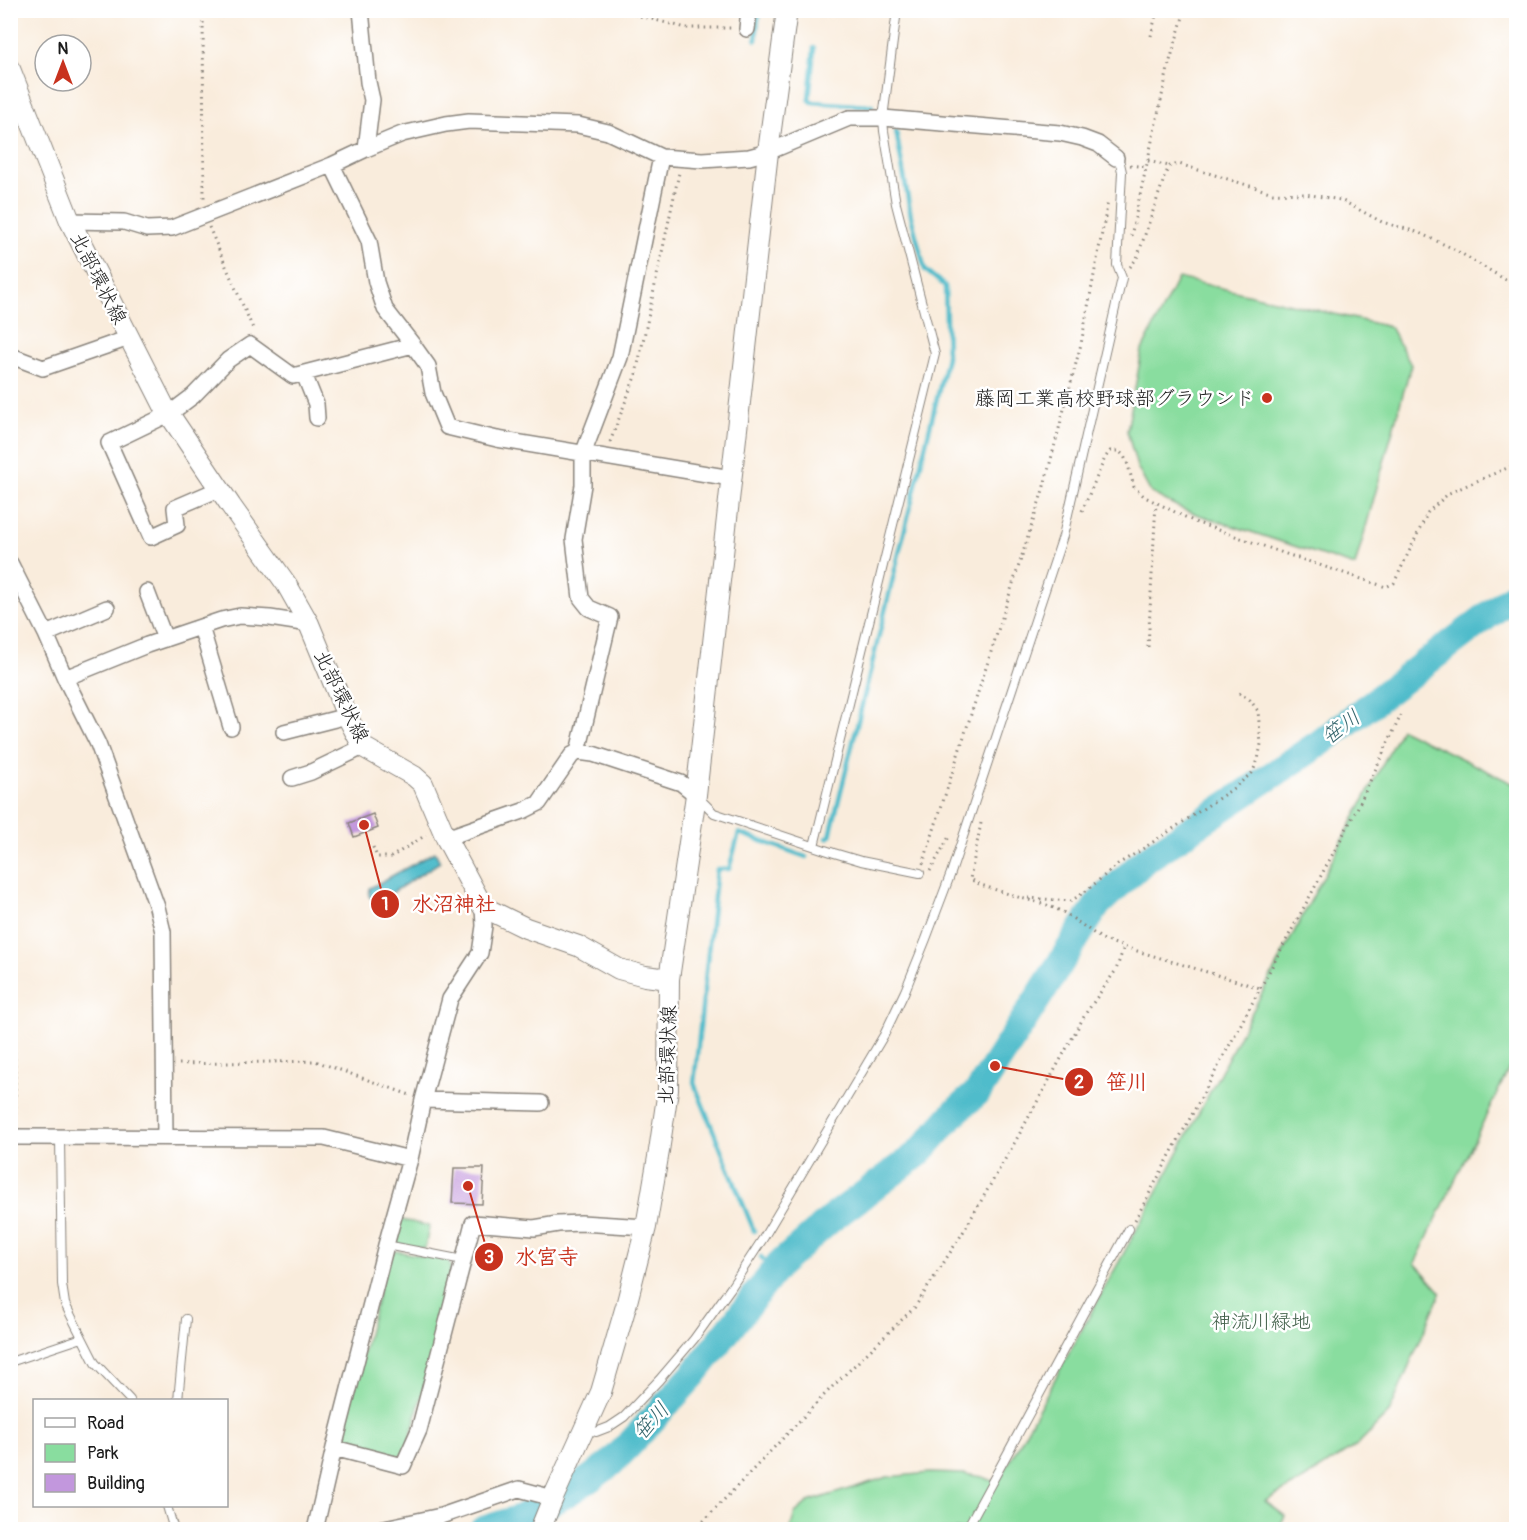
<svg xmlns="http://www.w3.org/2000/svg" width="1527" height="1540" viewBox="0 0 1527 1540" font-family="Pangolin,'Klee One',sans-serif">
  <rect width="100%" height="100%" fill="#fff"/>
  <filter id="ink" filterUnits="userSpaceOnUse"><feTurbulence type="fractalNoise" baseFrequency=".0167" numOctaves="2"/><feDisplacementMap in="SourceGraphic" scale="12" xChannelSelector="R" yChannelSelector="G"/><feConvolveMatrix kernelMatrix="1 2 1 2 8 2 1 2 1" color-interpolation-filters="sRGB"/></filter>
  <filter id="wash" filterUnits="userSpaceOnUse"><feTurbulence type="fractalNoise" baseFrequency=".008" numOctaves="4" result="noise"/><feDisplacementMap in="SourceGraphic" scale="24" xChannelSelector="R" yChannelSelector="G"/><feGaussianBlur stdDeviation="1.35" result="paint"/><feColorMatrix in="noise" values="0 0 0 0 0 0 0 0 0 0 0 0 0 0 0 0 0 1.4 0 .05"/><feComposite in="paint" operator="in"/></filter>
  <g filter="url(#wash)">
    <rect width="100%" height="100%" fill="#f9ecdc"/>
    <path fill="#89dd9f" stroke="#527c5e" stroke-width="1.5" d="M1178,278l212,49 21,38 -56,201 -171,-56 -33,-17 -14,-26 -10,-36 15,-81z
      M1401,729l115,56v269l-101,209 26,29 -52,121 -32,32 -52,34 -40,22 20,15 -7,13 -488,1 5,-17 13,-11 79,-25 43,-4 34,1 19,3 15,6 164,-300z
      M398,1219l31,7 -4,23 -28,-5 -4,-7z
      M396,1251l53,10 2,7 -18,85 -25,93 -8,11 -60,-15 48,-186z"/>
    <path fill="#50bccb" stroke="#366c74" stroke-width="1.5" d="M435,852l5,10 -64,41 -7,-7 1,-8z"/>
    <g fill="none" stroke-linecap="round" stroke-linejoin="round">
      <path stroke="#50bccb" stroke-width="4.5" d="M756,40l3,-30
        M814,48l-5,51 3,3 60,4
        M827,838l3,-2 117,-479 -2,-71 -20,-16 -14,-54 -15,-85
        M754,1231l-60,-148 23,-214h12l10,-36 67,24
        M761,1257l14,14"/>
      <path stroke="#50bccb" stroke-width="28" d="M483,1530l37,-12 44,-23 27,-17 19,-14 19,-19 65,-71 86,-110 51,-45 88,-66 36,-41 23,-20 120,-188 47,-44 175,-117 196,-149"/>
    </g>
    <g id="blocks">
      <path fill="#c297dd" d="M373,814l5,14 -24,9 -5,-14z
        M454,1168h30l-2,36 -30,-1z"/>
    </g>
  </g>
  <g filter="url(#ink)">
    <use href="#blocks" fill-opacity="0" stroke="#8a847c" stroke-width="1.5"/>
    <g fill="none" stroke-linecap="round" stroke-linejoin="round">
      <g stroke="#8a847c" stroke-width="10">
        <path id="service" d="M699,798l15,15 120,40 27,8 59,12
          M814,846l121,-492 -39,-150 -12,-73 -1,-13 14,-108
          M60,1138l2,146 3,20 30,59 35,37
          M386,1245l77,15
          M10,1362l72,-24
          M178,1400l8,-81
          M586,1429l10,3 13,-5 15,-10 35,-37 35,-41 36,-50 34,-52 120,-202 21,-44 21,-52 25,-66 112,-337 59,-258 -5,-13 5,-93 -2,-9 -4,-5
          M167,1506l7,24
          M966,1530l163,-301"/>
      </g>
      <g stroke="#8a847c" stroke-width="18">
        <path id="minor" d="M361,10l7,72 4,18 -6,49
          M747,29l2,-19
          M332,165l37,76 7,41 9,27 28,36 15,21 5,27 14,34 50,12 234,39
          M70,221l54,1 23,7 25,-1 160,-63 34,-16 36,-15 44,-10 23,-3 109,4 30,7 53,25 41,3 47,-3 19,-5 81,-34h34l177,15 22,5 16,6 18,14
          M10,358l4,-1 29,11 86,-30
          M304,374l12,30 1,14
          M219,489l-44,19 2,17 -26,12 -42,-94 60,-29 24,-18 35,-36 22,-15 43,31 120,-31
          M10,563l36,71 19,44 82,-33 74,-25 19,-4 30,2 39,6
          M147,592l18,47
          M201,627l30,100
          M46,634l61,-26
          M65,678l33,66 59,163 6,25 2,205
          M284,732l63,-16
          M578,752l32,-135 -21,-9 -8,-10 -7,-59 9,-54v-31l37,-97 41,-200
          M292,778l19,-6 52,-25
          M446,838l77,-27 16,-8 33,-48 6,-3 15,2 88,29 15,12
          M423,1100l118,3
          M10,1137l314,1 86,21
          M334,1448l69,18 16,-36 54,-207 61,5 24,-4 23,-1 65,4
          M315,1530l19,-82 52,-203 24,-86 13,-59 27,-101 30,-46 4,-27 -1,-19
          M375,1530l66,-14 78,-27 34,9"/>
      </g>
      <g stroke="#8a847c" stroke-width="22">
        <path id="tertiary" d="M10,69l60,152 95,187 66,98 56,79 22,39 38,92 16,31 51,29 9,8 23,54 37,69 43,21 52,18 41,23 26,7 24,3
          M540,1530l13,-32 48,-106 25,-86 20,-79 13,-76 9,-61 1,-111 27,-184 72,-643 19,-142"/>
      </g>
      <path stroke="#8a847c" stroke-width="3" stroke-dasharray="1.5 4.5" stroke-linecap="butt" d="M203,10l1,191
        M617,10l69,18h47
        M1151,36l6,-26
        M1148,161l21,5
        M1130,165l16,2
        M209,227l45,104
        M1131,236l38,-172 16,-54
        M1130,267l7,-9 29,-85 4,-7 9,-2 94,29 32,1 36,6 41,22 35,10 35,16 64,38
        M610,442l26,-68 43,-201
        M1082,511l23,-53 5,-7h9l5,5 4,9 6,22 11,10 50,25 94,33 97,32 8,-4 34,-71 21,-19 65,-28 2,-2
        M1148,647l8,-144
        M10,818l6,304
        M981,823l-11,56 11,6 40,13 26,7 18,8 37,26 22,8 136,41
        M373,847l4,10h14l35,-22
        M923,864l120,-374 38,-146 27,-143
        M930,871l20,-36
        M1028,898l43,3 15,-10 32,-27 20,-12 93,-62 21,-17 6,-13 3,-16 -3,-33 -8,-11 -11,-7
        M179,1064l136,-3 95,34
        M1135,1220l221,-409 45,-96
        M695,1530l137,-143 83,-80 47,-73 53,-92 71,-129 30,-43 8,-23"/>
      <use href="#service" stroke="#fff" stroke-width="8"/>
      <use href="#minor" stroke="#fff" stroke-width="15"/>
      <use href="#tertiary" stroke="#fff" stroke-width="20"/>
    </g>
  </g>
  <circle fill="#c8321e" stroke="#fff" stroke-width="2" cx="1267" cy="398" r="6"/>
  <g text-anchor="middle" stroke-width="5" stroke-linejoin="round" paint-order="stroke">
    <g font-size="20" fill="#1c1c1c" stroke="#fff">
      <text transform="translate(99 278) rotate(63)" y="7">北部環状線</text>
      <text transform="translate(342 696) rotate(64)" y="7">北部環状線</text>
      <text transform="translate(667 1055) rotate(-88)" y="7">北部環状線</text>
    </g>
    <g font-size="20" fill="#1c1c1c" stroke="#fff" text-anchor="end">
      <text x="1255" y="405">藤岡工業高校野球部グラウンド</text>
    </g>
    <g font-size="20" fill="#42604a" stroke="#fff">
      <text x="1261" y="1328">神流川緑地</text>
    </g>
    <g font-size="21" font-style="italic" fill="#33646b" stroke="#fff">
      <text transform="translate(1341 727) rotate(-37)" y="7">笹川</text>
      <text transform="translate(651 1421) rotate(-48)" y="7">笹川</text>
    </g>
  </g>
  <path fill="none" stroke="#c8321e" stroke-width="2" d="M364 825L385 904M995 1066L1079 1082M468 1186L489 1257"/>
  <g fill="#c8321e" stroke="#fff" stroke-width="2">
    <circle cx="364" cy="825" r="6"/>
    <circle cx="995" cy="1066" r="6"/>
    <circle cx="468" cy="1186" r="6"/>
    <circle cx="385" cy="904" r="15"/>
    <circle cx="1079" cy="1082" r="15"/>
    <circle cx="489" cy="1257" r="15"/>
  </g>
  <g font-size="18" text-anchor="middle" font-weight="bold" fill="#fff">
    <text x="385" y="910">1</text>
    <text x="1079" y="1088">2</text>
    <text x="489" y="1263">3</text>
  </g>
  <g font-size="21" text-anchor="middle" font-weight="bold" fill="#c8321e" stroke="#fff" stroke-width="5" stroke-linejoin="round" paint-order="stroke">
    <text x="454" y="911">水沼神社</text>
    <text x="1127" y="1089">笹川</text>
    <text x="547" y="1264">水宮寺</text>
  </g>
  <rect width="1527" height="1540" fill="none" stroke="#fff" stroke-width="36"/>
  <rect x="33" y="1399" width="195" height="108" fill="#ffffff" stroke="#a4a4a4" stroke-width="1.5"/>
  <rect x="45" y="1418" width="30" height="9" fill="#ffffff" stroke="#a4a4a4" stroke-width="1.5"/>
  <text x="87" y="1429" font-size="18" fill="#1c1c1c">Road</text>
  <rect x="45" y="1444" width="30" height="18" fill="#89dd9f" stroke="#a4a4a4" stroke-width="1.5"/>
  <text x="87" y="1459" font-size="18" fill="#1c1c1c">Park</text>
  <rect x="45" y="1474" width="30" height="18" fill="#c297dd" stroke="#a4a4a4" stroke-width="1.5"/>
  <text x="87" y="1489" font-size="18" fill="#1c1c1c">Building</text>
  <g transform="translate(63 63)"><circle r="28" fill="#ffffff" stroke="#a4a4a4" stroke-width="1.5"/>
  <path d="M0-4.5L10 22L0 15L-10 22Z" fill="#c8321e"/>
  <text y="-9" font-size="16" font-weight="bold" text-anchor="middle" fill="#1c1c1c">N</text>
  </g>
</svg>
